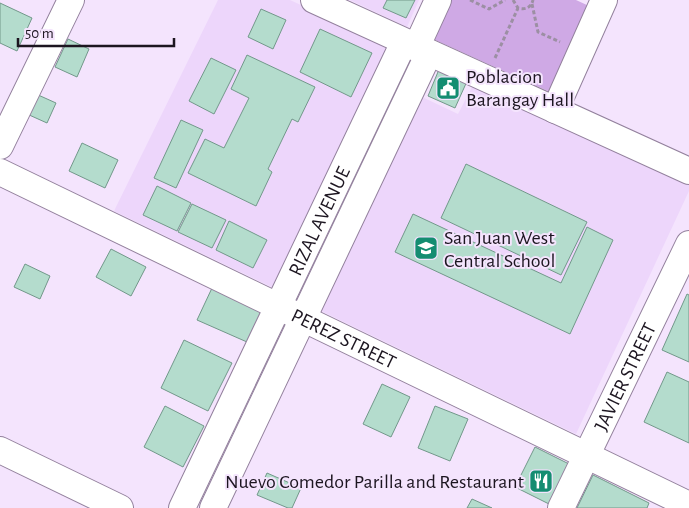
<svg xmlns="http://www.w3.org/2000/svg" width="689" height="508" viewBox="0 0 689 508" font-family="'Alegreya Sans',sans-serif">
  <rect width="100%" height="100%" fill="#f4e4fd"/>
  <path fill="#edd6fb" d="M218,0h72l145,67 -15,29 38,18 15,-29 216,100v6l-113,243 -462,-223z
    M350,0h69l-12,27z"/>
  <path fill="#cfa9e5" d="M451,0h125l13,6 -39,86 -117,-53z"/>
  <path fill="#b4dccd" stroke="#72988a" d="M387,0h28l-9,18 -23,-10z
    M0,3l32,15 -15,33 -17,-8z
    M261,9l25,11 -13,29 -25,-12z
    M320,29l52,24 -21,44 -51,-25z
    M68,39l21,10 -12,28 -22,-10z
    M247,55l68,32 -17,35 -6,-3 -24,50 4,3 -16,34 -68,-33 17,-34 19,9 25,-50 -18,-9z
    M211,58l25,12 -22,44 -25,-13z
    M440,67l28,12 -13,29 -27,-12z
    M36,94l20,9 -9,20 -20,-9z
    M181,120l22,10 -27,58 -22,-10z
    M82,143l36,17 -13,28 -36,-17z
    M466,164l121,58 -26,53 -120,-57z
    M157,186l34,17 -14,28 -34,-16z
    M192,204l34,16 -14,28 -34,-16z
    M413,214l148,69 26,-56 26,13 -43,94 -175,-82z
    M229,221l38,19 -14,28 -37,-18z
    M111,249l35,18 -15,29 -35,-19z
    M25,264l25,12 -10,23 -26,-12z
    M212,288l50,22 -15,32 -50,-22z
    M687,294l2,1v67l-27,-12z
    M184,340l48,23 -24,48 -47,-23z
    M667,372l22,10v61l-45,-21z
    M382,384l28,13 -19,40 -28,-13z
    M165,406l39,20 -21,41 -39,-20z
    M435,406l33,13 -18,42 -32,-13z
    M535,447l34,17 -20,40 -34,-17z
    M267,473l34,15 -9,20h-4l-31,-13z
    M593,475l56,28 -2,5h-70z
    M472,499l20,9h-25z"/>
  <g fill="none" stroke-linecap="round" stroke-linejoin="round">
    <g stroke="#93819d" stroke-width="28">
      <g id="minor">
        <path d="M314,0l375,171"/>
        <path d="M416,48l22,-48"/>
        <path d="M555,110l49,-110"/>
        <path d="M0,146l71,-146"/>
        <path id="s1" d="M0,172l689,333"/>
        <path d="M0,450l120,58"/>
        <path id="s2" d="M182,508l222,-466"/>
        <path d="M213,508l216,-455"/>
        <path id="s3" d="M561,508l128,-264"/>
      </g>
    </g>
    <path stroke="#9c8fa3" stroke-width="3" stroke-dasharray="4 2.5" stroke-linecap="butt" d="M470,0l19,9 16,-9
      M513,0l5,8c7,2 13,0 15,-8
      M532,4l6,28 22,10
      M495,58l23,-50"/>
    <use href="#minor" stroke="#fff" stroke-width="26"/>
  </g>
  <defs>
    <g id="civic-square" transform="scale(1.25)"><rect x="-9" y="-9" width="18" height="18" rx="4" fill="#148d71" stroke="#f4e4fd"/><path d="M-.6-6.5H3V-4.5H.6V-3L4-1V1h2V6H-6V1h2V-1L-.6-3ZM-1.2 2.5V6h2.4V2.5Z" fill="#fff"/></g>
    <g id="school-square" transform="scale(1.25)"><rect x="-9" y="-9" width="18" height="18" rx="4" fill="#148d71" stroke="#f4e4fd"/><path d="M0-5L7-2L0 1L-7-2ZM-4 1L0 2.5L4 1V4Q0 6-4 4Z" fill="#fff"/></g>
    <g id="restaurant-square" transform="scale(1.25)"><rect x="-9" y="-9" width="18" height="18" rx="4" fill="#148d71" stroke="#f4e4fd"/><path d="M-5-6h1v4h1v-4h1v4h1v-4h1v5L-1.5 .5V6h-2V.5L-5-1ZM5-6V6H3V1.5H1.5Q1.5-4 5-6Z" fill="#fff"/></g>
  </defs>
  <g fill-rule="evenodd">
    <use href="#civic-square" x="448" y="88"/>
    <use href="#school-square" x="426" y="248"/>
    <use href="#restaurant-square" x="541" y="481"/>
  </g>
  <g text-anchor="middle" stroke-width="4" stroke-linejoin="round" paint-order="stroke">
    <g font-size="20" fill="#1c1520" stroke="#f4e4fd" text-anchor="start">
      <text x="466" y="83">Poblacion<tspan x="466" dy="23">Barangay Hall</tspan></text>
      <text x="444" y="244">San Juan West<tspan x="444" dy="23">Central School</tspan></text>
      <text x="524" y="488" text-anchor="end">Nuevo Comedor Parilla and Restaurant</text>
    </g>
    <g font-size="20" fill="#1c1520" stroke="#f4e4fd">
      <text dy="7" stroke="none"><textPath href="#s2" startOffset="318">RIZAL AVENUE</textPath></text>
      <text dy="7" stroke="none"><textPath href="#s1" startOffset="382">PEREZ STREET</textPath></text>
      <text dy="7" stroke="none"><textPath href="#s3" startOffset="146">JAVIER STREET</textPath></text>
    </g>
  </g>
  <path d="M18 38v8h156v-8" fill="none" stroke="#1c1520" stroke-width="2.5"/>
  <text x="25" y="38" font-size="15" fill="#1c1520" stroke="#f4e4fd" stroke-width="4" paint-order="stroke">50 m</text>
</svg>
